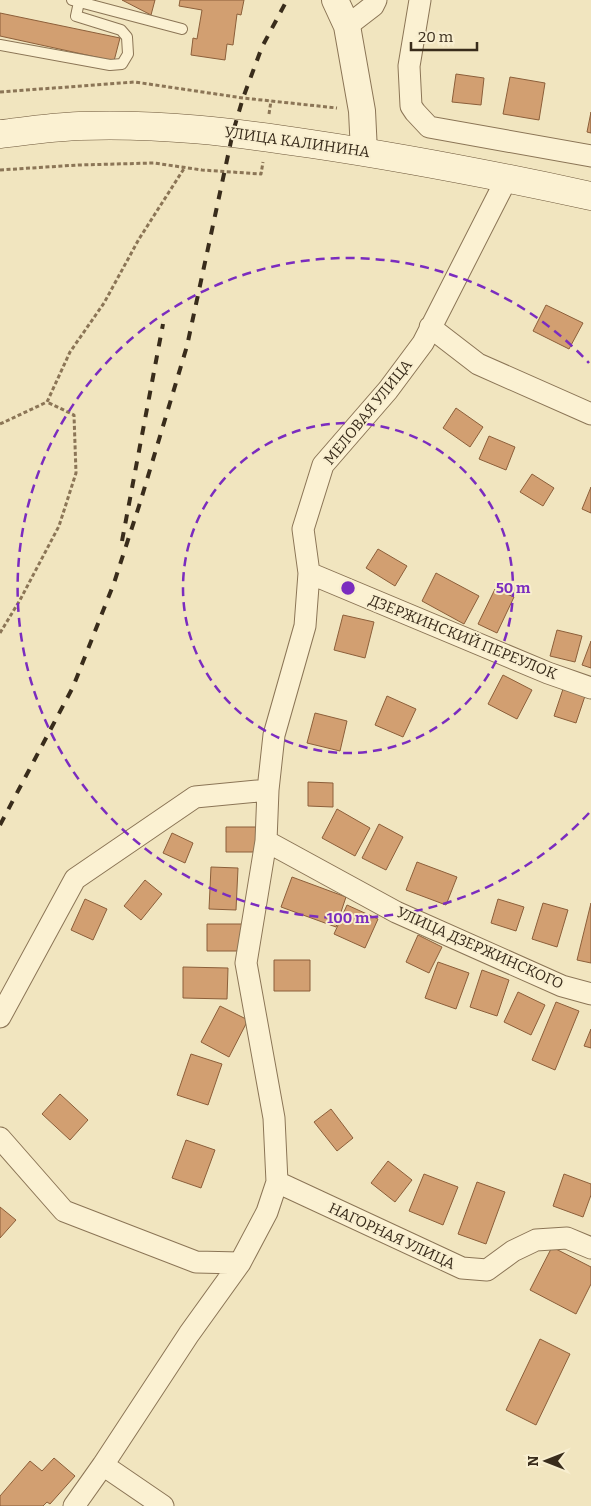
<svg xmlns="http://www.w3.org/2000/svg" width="591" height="1506" viewBox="0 0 591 1506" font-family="Bitter,serif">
  <rect width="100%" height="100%" fill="#f1e5bf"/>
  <path fill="#d29f71" stroke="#8c5f3a" d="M122,0h33l-4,15z
    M180,0h64l-3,15 -4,-1 -4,31 -6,-1 -2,16 -34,-5 2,-17 4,1 5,-29 -23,-4z
    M0,13l120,25 -6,23 -114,-25z
    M456,74l28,4 -3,27 -29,-3z
    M510,77l35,6 -6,37 -36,-6z
    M591,112v21l-4,-1z
    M546,305l37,18 -14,26 -36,-18z
    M456,408l27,19 -13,20 -27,-19z
    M489,436l26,11 -9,23 -27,-11z
    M532,474l22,14 -11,18 -23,-14z
    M591,487v26l-9,-4z
    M378,549l29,17 -12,20 -29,-18z
    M436,573l43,23 -15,28 -42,-23z
    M495,589l19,8 -17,36 -19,-9z
    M343,615l31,7 -9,36 -31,-8z
    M557,630l25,6 -7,26 -25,-6z
    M591,641v27l-9,-3z
    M503,675l29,15 -15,29 -29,-15z
    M564,686l22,7 -10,30 -22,-7z
    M387,696l29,13 -13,28 -28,-12z
    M315,713l32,8 -7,30 -33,-8z
    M308,782l25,1v24l-25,-1z
    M337,809l33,19 -15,28 -33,-18z
    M379,824l24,13 -17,33 -24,-12z
    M226,827h33v25h-33z
    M172,833l21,10 -8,20 -22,-10z
    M417,862l40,15 -11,28 -40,-15z
    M211,867l27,1 -2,42 -27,-1z
    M292,877l54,20 -10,30 -55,-20z
    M145,880l17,14 -21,26 -17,-14z
    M85,899l22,10 -14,31 -22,-10z
    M498,899l26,8 -8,24 -25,-8z
    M543,903l25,7 -11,37 -25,-8z
    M591,903v60l-14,-3z
    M347,905l31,14 -13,29 -31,-14z
    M207,924h39l-1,27h-38z
    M418,935l24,12 -13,26 -23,-11z
    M274,960h36v31h-36z
    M438,962l31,11 -13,36 -31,-11z
    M183,967l45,1 -1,31 -44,-1z
    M482,970l27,10 -12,36 -27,-9z
    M518,992l27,13 -14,30 -27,-13z
    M556,1002l23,9 -24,59 -23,-10z
    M220,1006l28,14 -19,37 -28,-15z
    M591,1029v19l-7,-2z
    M191,1054l31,10 -14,41 -31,-10z
    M60,1094l28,26 -18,20 -28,-26z
    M331,1109l22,29 -16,13 -23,-29z
    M186,1140l29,10 -14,38 -29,-10z
    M388,1161l24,19 -17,22 -24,-19z
    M424,1174l34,13 -15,38 -34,-14z
    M564,1174l27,10v11l-8,22 -30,-11z
    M477,1182l28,10 -19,52 -28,-10z
    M0,1207l16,13 -16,18z
    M552,1247l39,20v17l-15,30 -46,-24z
    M540,1339l30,15 -34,71 -30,-15z
    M54,1458l21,18 -25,28 -3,-2 -4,4h-43v-10l30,-35 12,10z"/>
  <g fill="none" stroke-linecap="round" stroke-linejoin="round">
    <g stroke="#8b7556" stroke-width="12">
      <path id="service" d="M72,0l110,29
        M0,45l110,20 12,-1 6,-10 -1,-17 -6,-7 -45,-14 3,-14"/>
    </g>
    <g stroke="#8b7556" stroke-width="23">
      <path id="minor" d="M420,0l-11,66 2,40 4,6 14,15 162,29
        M347,26l26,-20 3,-6
        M430,327l48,37 113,50
        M309,573l239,100 43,15
        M266,841l130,71 166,74 29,8
        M0,1017l75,-138 120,-82 73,-7
        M0,1138l64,73 132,51 44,1
        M277,1182l185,86 25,2 26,-19 23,-11 31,-2 24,10
        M103,1465l60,41
        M74,1506l29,-41 86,-131 51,-71 27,-51 10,-30 -3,-64 -28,-155 20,-122 2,-51 6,-55 31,-109 4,-53 -6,-44 20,-64 65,-75 35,-47 84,-165"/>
    </g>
    <g stroke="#8b7556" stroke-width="28">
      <path id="tertiary" d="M335,0l12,26 15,85 2,41"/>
    </g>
    <g stroke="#6c5639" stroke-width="29">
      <path id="secondary" d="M0,134c26,-3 53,-7 79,-8 79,-3 155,6 233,18 94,14 187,32 279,52"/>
    </g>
    <path stroke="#8b7556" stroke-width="3" stroke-dasharray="4 2.5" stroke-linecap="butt" d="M0,92l135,-10 108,16 94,10
      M269,114l2,-13
      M0,170l78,-5 76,-2 48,7 59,4 2,-12
      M0,424l47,-22 23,-50 34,-49 35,-64 46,-72
      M0,633l20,-33 39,-74 17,-53 -2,-58 -27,-13"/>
    <use href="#service" stroke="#fbf1d2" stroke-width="10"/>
    <use href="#minor" stroke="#fbf1d2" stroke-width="21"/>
    <use href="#tertiary" stroke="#fbf1d2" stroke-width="26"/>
    <use href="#secondary" stroke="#fbf1d2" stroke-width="28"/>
    <path stroke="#392c1b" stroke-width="4" stroke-dasharray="9 9" stroke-linecap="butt" d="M122,541l41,-217
      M0,825l73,-138 41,-104 26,-80 47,-157 46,-214 10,-34 19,-51 25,-47"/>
  </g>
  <g fill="none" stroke="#7b2cbf" stroke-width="2.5" stroke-dasharray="9 6">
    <circle cx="348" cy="588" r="165"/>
    <path d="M589 813A330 330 0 1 1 589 363"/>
  </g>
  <g text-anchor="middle" stroke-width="4" stroke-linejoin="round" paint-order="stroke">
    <g font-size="15" fill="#392c1b" stroke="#f8eecf">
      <text transform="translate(297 142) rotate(8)" y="5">УЛИЦА КАЛИНИНА</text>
      <text transform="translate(368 412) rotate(-51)" y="5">МЕЛОВАЯ УЛИЦА</text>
      <text transform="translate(463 637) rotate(22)" y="5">ДЗЕРЖИНСКИЙ ПЕРЕУЛОК</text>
      <text transform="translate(480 948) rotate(24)" y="5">УЛИЦА ДЗЕРЖИНСКОГО</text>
      <text transform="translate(392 1236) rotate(25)" y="5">НАГОРНАЯ УЛИЦА</text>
    </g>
  </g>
  <circle cx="348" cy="588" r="8" fill="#7b2cbf" stroke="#f8eecf" stroke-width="2.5"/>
  <g font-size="15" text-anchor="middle" font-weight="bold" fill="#7b2cbf" stroke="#f8eecf" stroke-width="4" stroke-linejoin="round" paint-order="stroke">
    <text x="513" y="593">50 m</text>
    <text x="348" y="923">100 m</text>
  </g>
  <g transform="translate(546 1461) rotate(270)" stroke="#f8eecf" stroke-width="4" paint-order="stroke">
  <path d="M0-4L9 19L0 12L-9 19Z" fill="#392c1b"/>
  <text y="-8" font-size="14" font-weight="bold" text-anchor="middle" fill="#392c1b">N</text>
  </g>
  <path d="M411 42v8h66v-8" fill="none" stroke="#392c1b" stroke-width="2.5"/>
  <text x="418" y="42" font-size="15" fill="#392c1b" stroke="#f8eecf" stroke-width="4" paint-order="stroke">20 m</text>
</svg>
